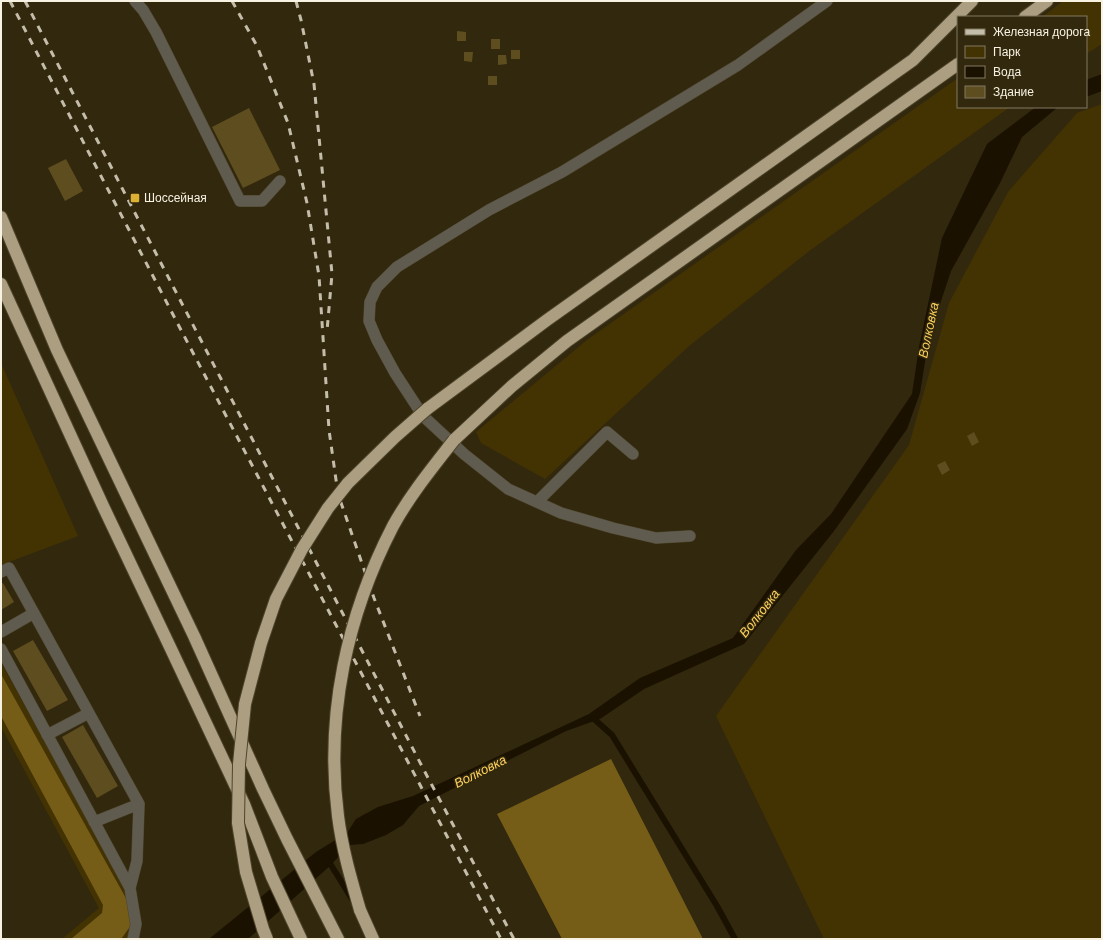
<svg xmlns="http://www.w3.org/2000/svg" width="1103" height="940" viewBox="0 0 1103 940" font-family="Arial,sans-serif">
  <rect width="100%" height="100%" fill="#32280d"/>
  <path fill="#443302" d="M1063,1h39v43l-16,10v-37h-44z
    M958,78v29h52l-202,145 -119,94 -144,133 -64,-36 -5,-11 111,-92z
    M1102,104v835h-278l-108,-223 193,-271 40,-142 59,-111 69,-79z
    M1,363l77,173 -77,29z
    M1,663l115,207 18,35 4,19 -12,15h-64l37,-31 -98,-181z"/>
  <path fill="#755d18" d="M1,674l131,235v15l-11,15h-50l31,-26 1,-8 -102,-189z
    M611,759l92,180h-141l-65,-125z"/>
  <path fill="#1a1100" d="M1102,74v17l-16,6v-17z
    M1036,107h22l-36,30 -22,46 -49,88 -22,66 -9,56 -13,36 -73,102 -90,113 -100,45 -44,30 -34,12 -147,75 -16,19 -17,10 -23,9 -14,1 -18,20 -83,74h-39l107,-87 31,-19 9,-14 22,-12 35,-11 176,-82 51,-36 93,-40 63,-88 35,-36 81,-120 7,-47 23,-109 45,-94z"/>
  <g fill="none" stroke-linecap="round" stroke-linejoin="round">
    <path stroke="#1a1100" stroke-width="6" d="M593,718l19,17 105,171 18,33
      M325,859l6,6 21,34"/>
  </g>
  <path fill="#5e4d1f" d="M457,31l9,1v9h-9z
    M491,39h9v10h-9z
    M511,50h9v9h-9z
    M464,52h9l-1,10 -8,-1z
    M498,55h8l1,9 -9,1z
    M488,76h9v9h-9z
    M249,108l31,62 -37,18 -31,-61z
    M66,159l17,32 -18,10 -17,-33z
    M974,432l5,10 -7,4 -5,-10z
    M945,461l5,9 -8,5 -5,-10z
    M3,583l11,19 -13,8v-26z
    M33,640l35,60 -21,11 -34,-60z
    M83,725l35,61 -21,12 -35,-61z"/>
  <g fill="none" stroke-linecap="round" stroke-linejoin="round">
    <g stroke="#4e442b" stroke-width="12">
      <path id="lane" d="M135,1l8,9 13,22 84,169h22l18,-20
        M537,502l70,-70 26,22
        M690,536l-34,2 -43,-10 -52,-15 -53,-24 -44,-35 -41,-38 -28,-43 -18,-33 -8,-19 1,-19 7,-15 20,-20 92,-57 73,-38 176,-107 89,-64
        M1,572l8,-4 130,236 -2,57 -7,27
        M1,632l33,-19
        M1,649l129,239 6,36 -3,15
        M47,735l42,-22
        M94,822l45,-18"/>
    </g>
    <g stroke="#4e442b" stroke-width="14">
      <path id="highway" d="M1025,17l22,-16
        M1,217l56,133 137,286 69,153 24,50 51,100
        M1,284l102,222 68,143 73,155 28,73 29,62
        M427,409l120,-89 366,-260 59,-59
        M454,440l58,-54 55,-45 391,-277
        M360,910l13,29"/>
    </g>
    <use href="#lane" stroke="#605b4f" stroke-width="11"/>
    <use href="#highway" stroke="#ac9f81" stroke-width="12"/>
    <path stroke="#c4bdaa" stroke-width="3" stroke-dasharray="7 7" stroke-linecap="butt" d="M10,1l171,329 320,609
      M25,1l401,773 88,165
      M232,1l25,45 31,77 19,80 12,73 10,154 9,64 36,104 46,118
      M296,1l5,19 13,64 18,190 -5,57"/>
    <g stroke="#4e442b" stroke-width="14" stroke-linecap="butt">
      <path id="highway-bridge" d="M360,910c-9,-31 -18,-62 -22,-94 -13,-101 9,-201 55,-290 17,-31 40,-59 61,-86
        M267,939l-4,-10 -17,-57 -8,-49 1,-59 6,-60 16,-61 15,-44 26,-50 26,-41 20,-25 47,-46 32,-28"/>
    </g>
    <use href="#highway-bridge" stroke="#ac9f81" stroke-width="12"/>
  </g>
  <rect fill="#ddb133" stroke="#32280d" stroke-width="1.5" x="130" y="193" width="10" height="10" rx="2"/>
  <g text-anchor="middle" stroke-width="3" stroke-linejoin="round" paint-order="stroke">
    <g font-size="12" fill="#f8f2e2" stroke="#32280d" text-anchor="start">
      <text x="144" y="202">Шоссейная</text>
    </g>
    <g font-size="13" font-style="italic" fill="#fed25e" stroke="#32280d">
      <text transform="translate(928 330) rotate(-78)" y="5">Волковка</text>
      <text transform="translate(759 613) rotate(-52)" y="5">Волковка</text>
      <text transform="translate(480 771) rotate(-27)" y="5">Волковка</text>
    </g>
  </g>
  <rect width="1103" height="940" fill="none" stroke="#f8f2e2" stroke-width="4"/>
  <rect x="957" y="16" width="130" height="92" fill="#32280d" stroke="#817962"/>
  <rect x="965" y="29" width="20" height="6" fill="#c4bdaa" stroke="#817962"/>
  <text x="993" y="36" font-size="12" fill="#f8f2e2">Железная дорога</text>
  <rect x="965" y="46" width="20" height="12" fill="#443302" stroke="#817962"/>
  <text x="993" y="56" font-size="12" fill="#f8f2e2">Парк</text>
  <rect x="965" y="66" width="20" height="12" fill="#1a1100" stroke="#817962"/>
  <text x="993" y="76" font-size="12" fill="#f8f2e2">Вода</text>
  <rect x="965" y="86" width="20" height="12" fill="#5e4d1f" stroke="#817962"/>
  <text x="993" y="96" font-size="12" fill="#f8f2e2">Здание</text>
</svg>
